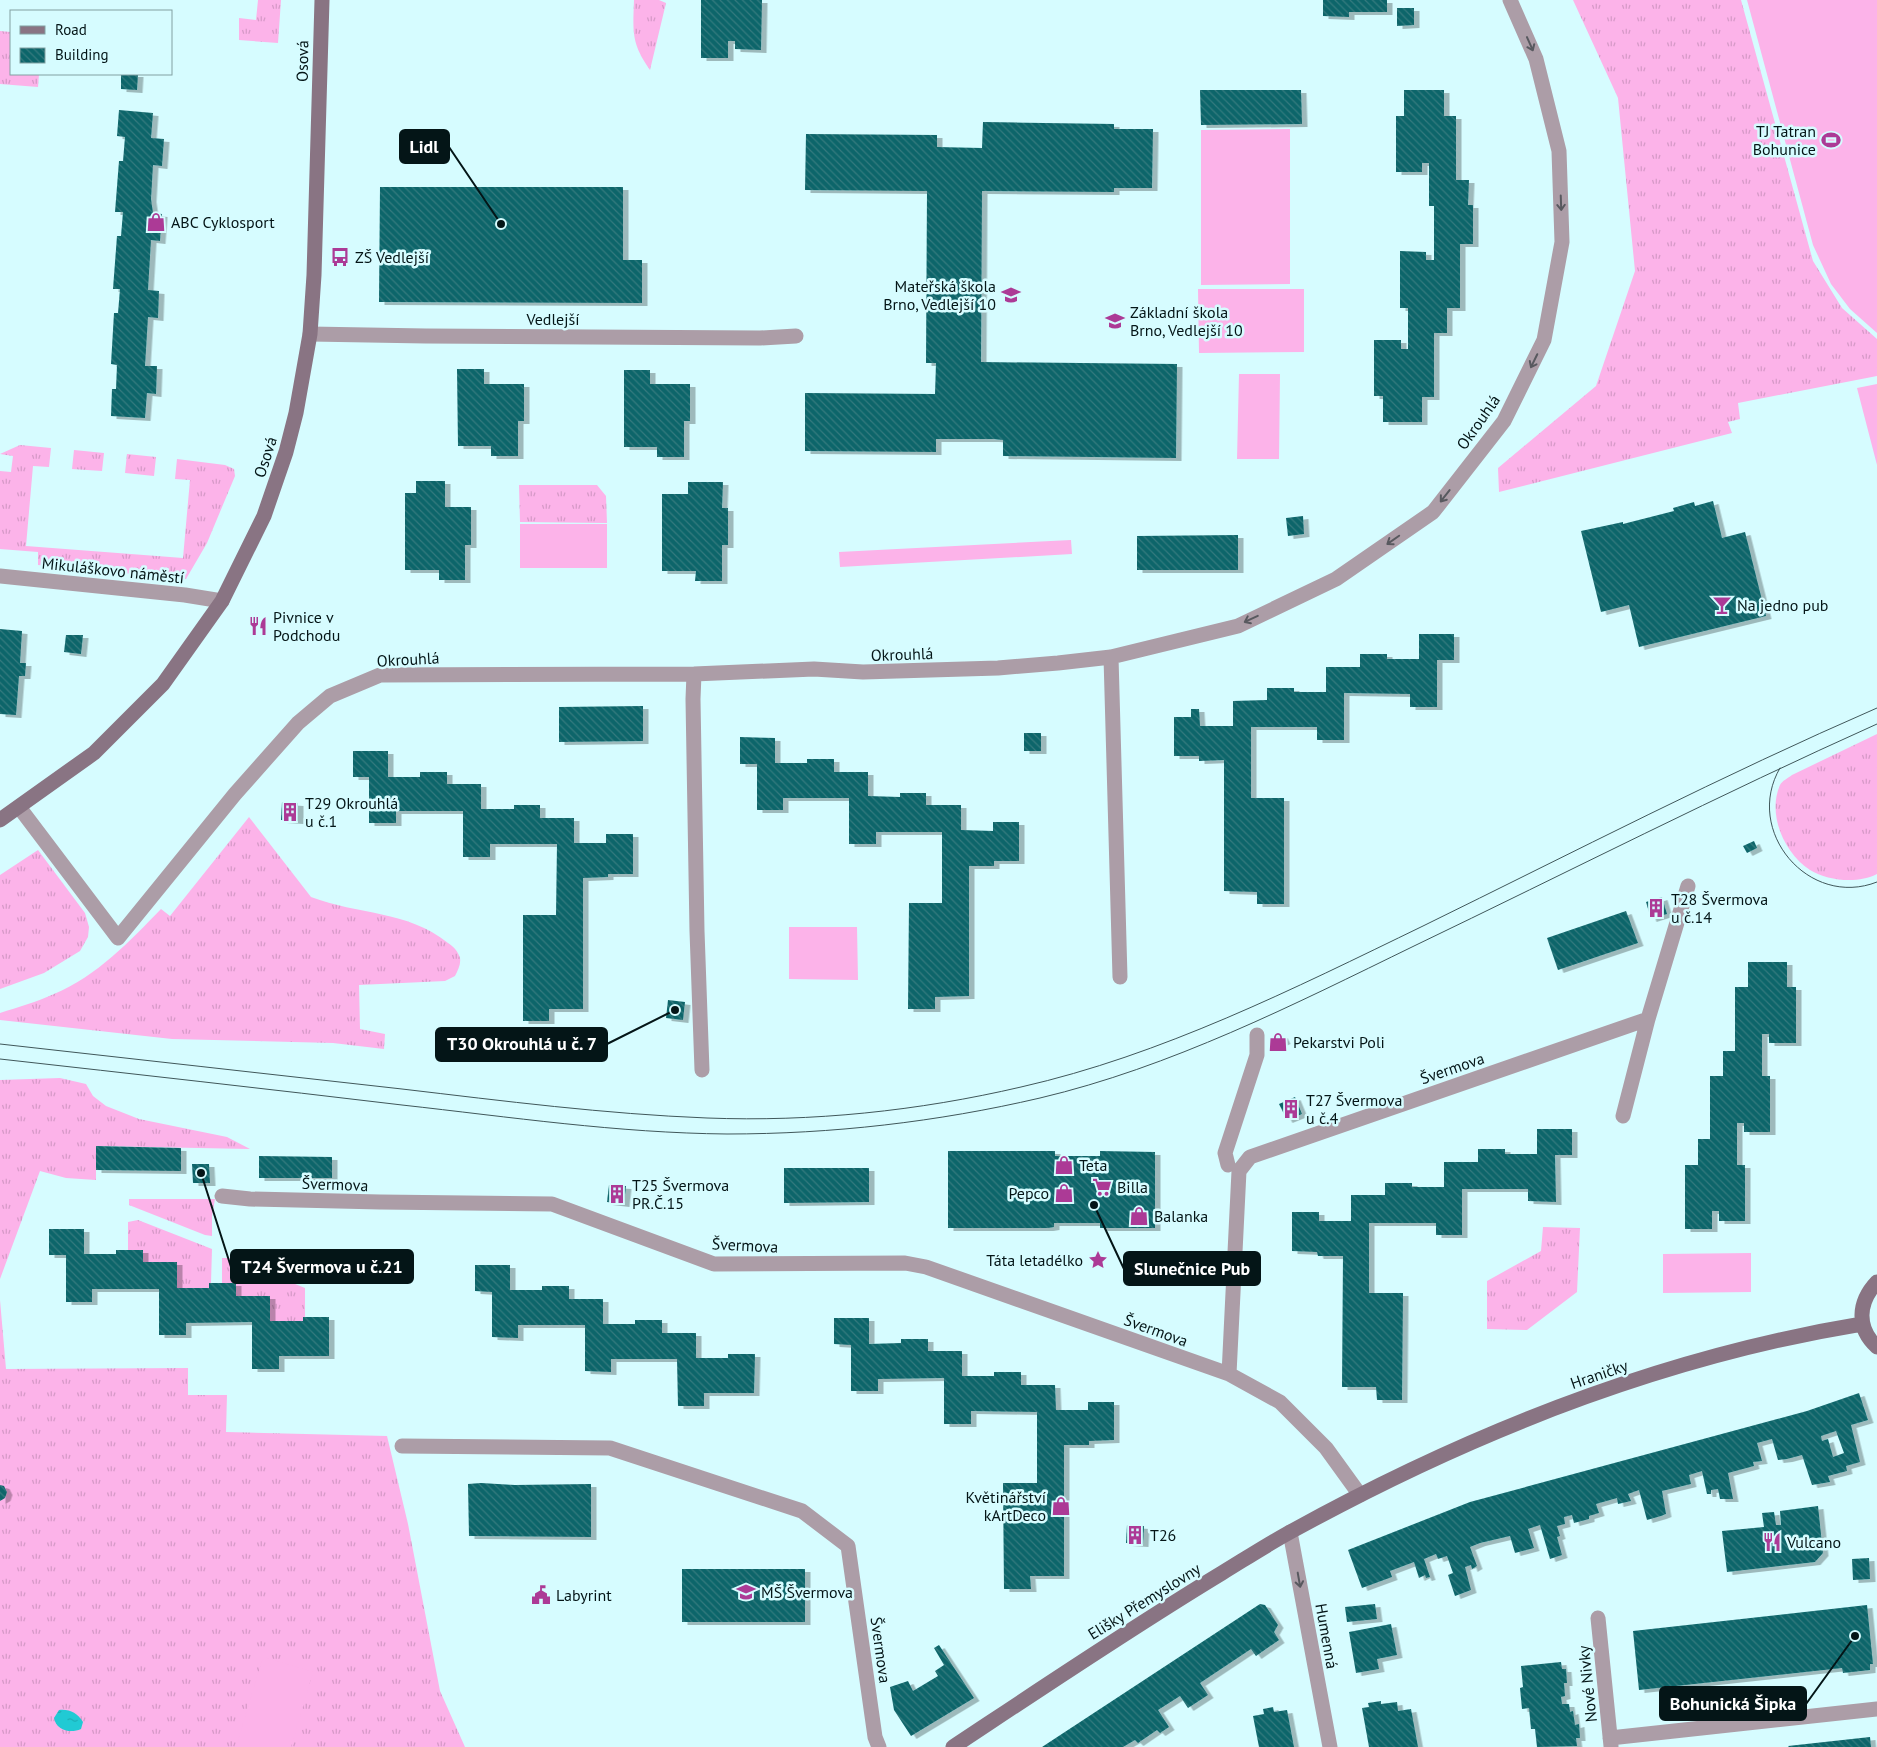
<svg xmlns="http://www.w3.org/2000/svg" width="1877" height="1747" viewBox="0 0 1877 1747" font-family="'PT Sans',sans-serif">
  <defs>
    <pattern id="grass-tufts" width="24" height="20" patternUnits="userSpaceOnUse" patternTransform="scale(1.25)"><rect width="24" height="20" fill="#fcb3e9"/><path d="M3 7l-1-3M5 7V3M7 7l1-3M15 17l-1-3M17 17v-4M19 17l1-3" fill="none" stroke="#d699c7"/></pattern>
    <pattern id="water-ripples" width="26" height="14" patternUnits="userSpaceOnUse" patternTransform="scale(1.25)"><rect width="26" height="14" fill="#21cad4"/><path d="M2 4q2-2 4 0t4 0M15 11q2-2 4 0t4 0" fill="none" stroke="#1cadb5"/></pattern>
    <pattern id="building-back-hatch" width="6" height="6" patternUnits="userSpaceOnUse" patternTransform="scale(1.25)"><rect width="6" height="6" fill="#0c656a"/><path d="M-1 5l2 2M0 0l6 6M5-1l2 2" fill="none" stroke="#367a7e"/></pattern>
    <filter id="shadow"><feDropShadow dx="5.5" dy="3" stdDeviation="0" flood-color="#0004"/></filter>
  </defs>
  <rect width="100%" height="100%" fill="#d6fcff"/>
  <path fill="url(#grass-tufts)" d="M258,0h23l-3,43 -39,-3v-22l17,2z
    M634,0h25l7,3 -16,67c-19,-27 -17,-38 -16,-70z
    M1573,0h168l72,261 29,47 35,31v37l-139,27 2,16 -12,3 4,11 -233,59 -1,-24 98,-82 39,-115 -17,-173z
    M0,31l11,1v42h28l-1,13 -38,-3z
    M20,445l31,3 -2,19 -16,-1 -7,80 157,12 7,-78 -15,-1 2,-20 48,6 9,4 1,7 -28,67 -21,36 -148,-14v-13l-38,-3v-78l11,1 2,-16 -13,-2z
    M74,450l30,3 -2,18 -30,-2z
    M127,454l29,3 -2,19 -29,-3z
    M519,485h78l9,11 1,27 -87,-1z
    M1877,734v140c-19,10 -49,7 -67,-4 -26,-17 -43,-56 -30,-85 2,-4 8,-7 12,-10z
    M249,817l62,80c47,18 96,13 137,46 5,3 10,8 12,15 1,6 -2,12 -5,18l-10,5 -86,4 1,44 25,5 -1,15 -51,-6 -161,-4 -172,-19v-7c18,-6 37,-11 54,-19 43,-18 76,-53 107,-85l9,7z
    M38,850l47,63 4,14 -1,10 -8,14 -36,22 -44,16v-114z
    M60,1078l26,6 7,12 13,10 33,13 88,18 23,12 -154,-3v34l-30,-2 -26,-7 -40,108v-199z
    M129,1199h86l-3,17v20l-7,-1 -76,-30z
    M138,1220l74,29 -1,34 -2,5h-32v-26h-34v-12h-15v-28z
    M1543,1227l37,1 -3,64 -50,38 -40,-1v-48l54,-30z
    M222,1258h9l74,30v29h-2v4h-33v-25h-34l-14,-13z
    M0,1300l6,69 182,-1v27h39l-1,37 161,4 21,88 32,167 25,56h-465z"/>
  <path fill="#fcb3e9" d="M1747,0h130v333l-27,-24 -19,-25 -18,-39z
    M1290,129v155l-89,1v-155z
    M1198,289h106v63l-105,1z
    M1239,374h41l-1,85h-42z
    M1877,384v81l-20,-77z
    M520,524h87v44h-87z
    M1071,540l1,14 -232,13 -1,-15z
    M789,927h68l1,53 -69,-1z
    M1751,1253v39l-88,1v-39z
    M263,1657l50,15 -22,75h-55z"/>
  <path fill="url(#water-ripples)" d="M59,1710c11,-1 18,3 24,12l-2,7c-11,5 -25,1 -27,-11z"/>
  <path fill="url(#building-back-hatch)" fill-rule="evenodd" filter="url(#shadow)" d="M701,0h61l-1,50 -26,-1v-8h-7v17h-27z
    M1323,0h64v12h-38v5l-26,-1z
    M1397,8h17v17l-17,1z
    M121,74h17l-1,16 -16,-1z
    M1200,90h101l1,34 -101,1z
    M1404,90h40v26h12v64h13l-1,25h5v39h-13v64h-13v25h-13v64h-12v25h-39v-26h-9v-56h27v9h7v-41h-8v-57l26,1v8h8v-54h-5v-43h-7v9h-26v-56h8z
    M119,110l34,3 -2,25 13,1 -2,27 -9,-1 -2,34 2,14 9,1 -2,27 -9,-1 -3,50 11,1 -1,27 -10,-1 -3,49h12l-1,28 -9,-1 -2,25 -34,-2 1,-27h4l1,-24 -6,-1 3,-51h4l2,-24h-7l4,-53h4l2,-24h-8l4,-51h4l2,-24 -8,-1z
    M983,122l131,2v5h39l-1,59h-38v4l-132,-1 -1,171 196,2 -1,94 -173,-2v-16l-9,-1h-58v13l-131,-1v-58l130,1 1,-31h-10l1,-172 -122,-1 1,-56 131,1v12l45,1z
    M380,187h243v73h19v43l-263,-1z
    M457,369h27v15h40v37h-6v35h-27v-10h-33z
    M624,370h26v14h40v37h-6v36h-27v-10h-33z
    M416,481h29v26h26v38h-6v35h-26v-10h-34v-77h11z
    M688,482h35l-1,26h6v37h-6v36h-27l1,-10h-34v-77h26z
    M1713,501l9,37 23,-6 21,84 -127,31 -10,-42 -28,7 -20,-81 42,-9v2l51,-13 -1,-3 21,-6 1,4z
    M1303,516l1,18 -16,2 -2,-18z
    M1238,535v35h-101v-34z
    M0,629l22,2 -2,32h6l-1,13h-6l-3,39 -16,-1z
    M1419,634h35v26h-17v47h-27v-13l-66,-1v47h-27v-13h-66v71h33v106h-27v-12l-33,-1v-131l-25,1v-5h-25v-39h17v-8h8l1,17h33v-25l34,-1v-12h27v4h32v-25h34v-13h27v5h32z
    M66,635h17l-2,19 -17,-2z
    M643,706v35l-84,1v-35z
    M1024,733h17v18h-17z
    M740,737l35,1v25h32v-4h27v13h34v24l32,1v-4h26v12h35v25l32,1v-9h26v39h-25v5h-25v130l-34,1v12h-27l1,-106h33v-71h-66v12h-27v-46h-66v12h-26v-46h-17z
    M353,751h35v26h32v-5h27v12h34v25h33v-4h26v13h34v25h32v-9h27v40h-25v3l-25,1v131h-34v12h-26v-106h33l1,-71h-67v13h-27v-46h-67v12h-27v-46h-16z
    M282,802l16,1v18l-17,-1z
    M1754,841l3,7 -10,5 -4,-7z
    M1662,897l5,17 -16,5 -5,-17z
    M1626,911l12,32 -80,27 -11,-32z
    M1748,962h39v25h9v56h-27v-9h-7v42h8v56h-26v-9h-7v42h8v56h-26v-10h-7v18h-27v-64h13v-26h12v-63h13v-25h12v-64h13z
    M668,1000l17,2 -2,18 -17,-2z
    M1282,1035l3,6 -13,6 -3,-6z
    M1295,1097l7,17 -15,6 -8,-16z
    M1537,1129h35v26h-17l1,47 -28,-1v-12h-66v46h-26v-12h-67v70h34l-1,107h-25l-1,-13h-34l1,-131h-25l-1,-4 -25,-1v-39h27v9h32v-26h34v-12h27v4h32v-25h34v-13h27v5h32z
    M96,1146l85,2v23l-85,-1z
    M948,1151h107v5h45v-5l55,1v76h-55v-5h-46v4l-6,1h-100z
    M259,1156l73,1v21h-73z
    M192,1164h17l1,19h-17z
    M784,1168h85v34l-85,1z
    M609,1185l17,1 -2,18 -17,-2z
    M49,1229h35v25h32v-4h27v12h34v26h32v-5h27v13h34v25h33v-4h26v39h-50v13h-27v-47l-66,1v12h-27v-46h-67v13h-26v-47h-17z
    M475,1265h35v25h32v-4h27v13h34v25h32v-4h27v13h34v25h32v-4h27l-1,39h-50v13h-26l-1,-47h-66v13l-26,-1v-46h-67v13l-26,-1v-45l-17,-1z
    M834,1318h35v26l32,-1v-4h27v12h34v25h32v-4h27v13h34l1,25h32v-8h26v38l-25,1v4h-25v131h-34l1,13h-27l-1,-106h34v-71l-66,-1v13h-27v-46l-66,1v12h-27v-46l-17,-1z
    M1859,1393l9,27 -17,5 9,37 -14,4 1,5 -19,5 2,6 -18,3 -10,-30 -15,4 -9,1 -6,-21 -15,4 5,18 -9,1 1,4 -26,7 5,26h-13l-2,-10 -7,1v4h-4l-5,-23 -13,4 2,9 -29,7 4,23 -5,2 -14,4 -8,-30 -11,4 3,7 -13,3 -1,-6 -21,6 3,9 -10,3v3l-15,4 -2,-8 -8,2 1,7 -8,2 3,10 -3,1 5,18 -12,4 -10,-34 -12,4 6,19 -19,5 -5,-17 -30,7 -10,4 7,19 -5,3 -1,-4 -6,2 6,23 -16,6 -7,-21 5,-2 -6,-17 -9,3 -2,-5 -12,5 6,18 -4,1 -1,-3 -6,3 -5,-16 -24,9 2,6 -30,11 -14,-38 122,-48 337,-91zM1836,1431l8,22 -11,4 -5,-18 -6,2 -1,-5z
    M481,1483l34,2 76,-1v53l-122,-1 -1,-52z
    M0,1485l4,1 3,6 -2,6 -5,3z
    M1818,1506l5,47 -8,9 -88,10 -5,-41 42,-4 -2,-14 12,-1 2,13h5l-1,-14z
    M1127,1525l17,1 -1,18 -17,-1z
    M1869,1558l1,21 -17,1 -1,-21z
    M682,1569h123v53h-123z
    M1260,1604l5,1 13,20 -4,7 5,8 -23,16 -5,-7 -51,34 8,12 -20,13 -8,-12 -22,14 11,17 -9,6 -3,-3 -19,13 -3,-3 -12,7h-81z
    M1375,1604l2,15 -30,3 -2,-15z
    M1867,1605l6,59h-3v6l-27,3 -1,-5 -203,22 -6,-59z
    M1391,1624l6,31 -20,4 2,10 -23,4 -7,-41z
    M939,1645l35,53 -63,38 -17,-26 -4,-23 18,-6 5,10 25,-15 -3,-5 9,-6 -10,-17z
    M1561,1662l1,7h4l1,14h-3l1,13 -4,1 1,7h7l1,8 3,-1 2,14 4,-1 1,14h-4l1,8 -40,1 -2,-18h-4l-2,-21 -7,1 -2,-21 3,-1 -2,-21z
    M1381,1701v3l16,-2 1,9 13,-2 7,38h-49l-7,-39 7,-1 -1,-4z
    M1273,1707l1,5 13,-2 7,37h-35l-6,-31 11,-2 -1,-5z
    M1870,1737l1,10h-82l-1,-1z"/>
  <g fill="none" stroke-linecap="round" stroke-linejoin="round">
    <path stroke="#ac9da7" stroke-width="15" d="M310,334l116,2 334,2 36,-2
      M0,576l185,19 37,6
      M1111,657l9,320
      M694,674l-1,25 4,232 5,139
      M19,807l99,131 117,-144 63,-71 32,-27 50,-21 314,-1 120,-5 49,3 135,-4 60,-5 53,-6 127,-31 98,-47 97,-67 71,-91 40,-81 18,-98 -3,-91 -23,-92 -26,-59
      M1623,1116l25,-97
      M1228,1165l-3,-12 32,-98v-20
      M222,1196l28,3 130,3 172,2 162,60 191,-1 21,4 303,107 51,28 46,46 34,47
      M1229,1374l10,-203 11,-14 398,-138 40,-133
      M402,1446l208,2 192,63 46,35 27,191 4,10
      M1290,1532l40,215
      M1598,1618l13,128
      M1610,1738l267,-29"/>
    <path stroke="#897483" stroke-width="15" d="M0,820l94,-67 69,-69 59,-83 42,-85 22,-64 10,-39 14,-79 4,-59 8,-275
      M1877,1282c-19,20 -21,46 0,65
      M953,1747c89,-59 178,-119 269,-174 23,-14 46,-29 70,-42 178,-98 369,-174 570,-207"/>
    <path stroke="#40575a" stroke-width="1" d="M1780,768c-37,63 29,141 97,114
      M0,1044c134,15 268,30 402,45 102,12 203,25 305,29 105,4 211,-7 314,-31 141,-32 272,-98 402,-161 151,-74 300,-151 454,-218
      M0,1059c134,15 268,30 402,46 108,12 216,28 325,29 105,0 210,-12 313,-36 131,-31 253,-93 374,-152 154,-74 307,-152 463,-222"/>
  </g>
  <defs><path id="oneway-shaft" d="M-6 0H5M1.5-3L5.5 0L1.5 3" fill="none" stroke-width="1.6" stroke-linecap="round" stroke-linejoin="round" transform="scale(1.25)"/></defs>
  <g stroke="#58595f">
    <use href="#oneway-shaft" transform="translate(1530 44) rotate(66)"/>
    <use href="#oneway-shaft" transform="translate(1561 203) rotate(88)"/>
    <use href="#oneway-shaft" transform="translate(1534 361) rotate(116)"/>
    <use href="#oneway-shaft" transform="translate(1445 496) rotate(128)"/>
    <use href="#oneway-shaft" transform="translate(1393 540) rotate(145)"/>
    <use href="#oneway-shaft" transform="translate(1251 619) rotate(155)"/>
    <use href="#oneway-shaft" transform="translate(1299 1580) rotate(80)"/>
  </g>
  <defs>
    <g id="stadium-bare" transform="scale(1.5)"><path d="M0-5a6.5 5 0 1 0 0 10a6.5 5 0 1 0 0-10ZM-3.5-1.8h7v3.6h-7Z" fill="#ac3a96" stroke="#d6fcff" stroke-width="2.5" paint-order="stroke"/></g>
    <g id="shop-bare" transform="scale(1.5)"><path d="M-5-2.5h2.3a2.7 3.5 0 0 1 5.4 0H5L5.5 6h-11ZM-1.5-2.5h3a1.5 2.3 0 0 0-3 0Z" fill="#ac3a96" stroke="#d6fcff" stroke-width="2.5" paint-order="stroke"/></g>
    <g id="bus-bare" transform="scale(1.5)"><path d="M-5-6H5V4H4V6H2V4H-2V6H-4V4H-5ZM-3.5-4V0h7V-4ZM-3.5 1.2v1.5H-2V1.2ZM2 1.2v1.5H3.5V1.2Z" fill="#ac3a96" stroke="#d6fcff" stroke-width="2.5" paint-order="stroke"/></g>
    <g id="school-bare" transform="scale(1.5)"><path d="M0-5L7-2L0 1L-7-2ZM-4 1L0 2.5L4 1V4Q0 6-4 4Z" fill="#ac3a96" stroke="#d6fcff" stroke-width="2.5" paint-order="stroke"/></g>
    <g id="bar-bare" transform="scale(1.5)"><path d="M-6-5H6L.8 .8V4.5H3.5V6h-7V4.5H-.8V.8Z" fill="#ac3a96" stroke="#d6fcff" stroke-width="2.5" paint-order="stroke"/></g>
    <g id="restaurant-bare" transform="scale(1.5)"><path d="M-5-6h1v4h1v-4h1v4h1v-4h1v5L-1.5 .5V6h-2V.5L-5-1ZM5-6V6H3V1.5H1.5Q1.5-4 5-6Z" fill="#ac3a96" stroke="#d6fcff" stroke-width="2.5" paint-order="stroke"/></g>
    <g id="building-bare" transform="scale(1.5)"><path d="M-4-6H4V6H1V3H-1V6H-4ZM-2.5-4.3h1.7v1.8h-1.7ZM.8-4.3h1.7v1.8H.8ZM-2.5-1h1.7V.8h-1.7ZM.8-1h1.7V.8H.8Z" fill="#ac3a96" stroke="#d6fcff" stroke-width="2.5" paint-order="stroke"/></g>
    <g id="supermarket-bare" transform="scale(1.5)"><path d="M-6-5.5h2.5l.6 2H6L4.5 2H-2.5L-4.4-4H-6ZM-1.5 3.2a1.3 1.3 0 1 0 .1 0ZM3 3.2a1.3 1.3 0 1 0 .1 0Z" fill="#ac3a96" stroke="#d6fcff" stroke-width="2.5" paint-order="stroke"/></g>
    <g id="sight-bare" transform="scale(1.5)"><path d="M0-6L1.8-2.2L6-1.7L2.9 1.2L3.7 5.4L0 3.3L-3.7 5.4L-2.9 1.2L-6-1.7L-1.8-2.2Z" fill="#ac3a96" stroke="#d6fcff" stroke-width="2.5" paint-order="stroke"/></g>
    <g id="civic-bare" transform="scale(1.5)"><path d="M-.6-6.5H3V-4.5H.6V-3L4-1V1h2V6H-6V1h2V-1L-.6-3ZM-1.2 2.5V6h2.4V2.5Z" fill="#ac3a96" stroke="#d6fcff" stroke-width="2.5" paint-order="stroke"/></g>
  </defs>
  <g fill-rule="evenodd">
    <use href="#stadium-bare" x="1831" y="140"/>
    <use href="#shop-bare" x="156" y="222"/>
    <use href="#bus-bare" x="340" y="257"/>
    <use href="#school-bare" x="1011" y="295"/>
    <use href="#school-bare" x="1115" y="321"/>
    <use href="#bar-bare" x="1722" y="605"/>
    <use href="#restaurant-bare" x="258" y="626"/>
    <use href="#building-bare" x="290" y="812"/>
    <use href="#building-bare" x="1656" y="908"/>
    <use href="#shop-bare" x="1278" y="1042"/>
    <use href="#building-bare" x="1291" y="1109"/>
    <use href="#shop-bare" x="1064" y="1165"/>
    <use href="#supermarket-bare" x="1102" y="1187"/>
    <use href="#shop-bare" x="1064" y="1193"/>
    <use href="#building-bare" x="617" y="1194"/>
    <use href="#shop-bare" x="1139" y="1216"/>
    <use href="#sight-bare" x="1098" y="1260"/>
    <use href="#shop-bare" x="1061" y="1506"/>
    <use href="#building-bare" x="1135" y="1535"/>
    <use href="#restaurant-bare" x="1772" y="1542"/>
    <use href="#school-bare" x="746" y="1592"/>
    <use href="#civic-bare" x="541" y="1595"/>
  </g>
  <g text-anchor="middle" stroke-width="5" stroke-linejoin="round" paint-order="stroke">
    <g font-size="16" fill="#041517" stroke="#d6fcff">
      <text transform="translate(302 61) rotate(-89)" y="6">Osová</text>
      <text x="553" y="325">Vedlejší</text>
      <text transform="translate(1478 422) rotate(-55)" y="6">Okrouhlá</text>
      <text transform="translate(265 457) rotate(-72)" y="6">Osová</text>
      <text transform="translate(113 570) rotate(6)" y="6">Mikuláškovo náměstí</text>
      <text transform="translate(902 654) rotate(-2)" y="6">Okrouhlá</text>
      <text transform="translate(408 659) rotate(-3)" y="6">Okrouhlá</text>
      <text transform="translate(1452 1068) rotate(-19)" y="6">Švermova</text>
      <text transform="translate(335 1184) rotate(2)" y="6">Švermova</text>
      <text transform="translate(745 1245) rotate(3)" y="6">Švermova</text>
      <text transform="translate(1156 1330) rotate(20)" y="6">Švermova</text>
      <text transform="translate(1599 1374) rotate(-19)" y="6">Hraničky</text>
      <text transform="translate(1144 1601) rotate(-32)" y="6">Elišky Přemyslovny</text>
      <text transform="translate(1327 1636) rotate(80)" y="6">Humenná</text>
      <text transform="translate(881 1650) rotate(82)" y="6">Švermova</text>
      <text transform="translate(1587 1684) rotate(-96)" y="6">Nové Nivky</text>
    </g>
    <g font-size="16" fill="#041517" stroke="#d6fcff" text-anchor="start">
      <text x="1816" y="137" text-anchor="end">TJ Tatran<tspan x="1816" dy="18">Bohunice</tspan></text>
      <text x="171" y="228">ABC Cyklosport</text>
      <text x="355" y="263">ZŠ Vedlejší</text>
      <text x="996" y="292" text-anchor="end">Mateřská škola<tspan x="996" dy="18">Brno, Vedlejší 10</tspan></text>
      <text x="1130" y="318">Základní škola<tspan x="1130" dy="18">Brno, Vedlejší 10</tspan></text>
      <text x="1737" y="611">Na jedno pub</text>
      <text x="273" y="623">Pivnice v<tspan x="273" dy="18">Podchodu</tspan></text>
      <text x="305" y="809">T29 Okrouhlá<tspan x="305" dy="18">u č.1</tspan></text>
      <text x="1671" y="905">T28 Švermova<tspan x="1671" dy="18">u č.14</tspan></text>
      <text x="1293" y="1048">Pekarstvi Poli</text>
      <text x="1306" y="1106">T27 Švermova<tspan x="1306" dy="18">u č.4</tspan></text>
      <text x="1079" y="1171">Teta</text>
      <text x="632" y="1191">T25 Švermova<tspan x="632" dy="18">PR.Č.15</tspan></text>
      <text x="1117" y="1193">Billa</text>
      <text x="1049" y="1199" text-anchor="end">Pepco</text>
      <text x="1154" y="1222">Balanka</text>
      <text x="1083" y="1266" text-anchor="end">Táta letadélko</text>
      <text x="1046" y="1503" text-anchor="end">Květinářství<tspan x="1046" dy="18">kArtDeco</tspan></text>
      <text x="1150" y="1541">T26</text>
      <text x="1787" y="1548">Vulcano</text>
      <text x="761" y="1598">MŠ Švermova</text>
      <text x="556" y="1601">Labyrint</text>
    </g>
  </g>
  <path fill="none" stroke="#041517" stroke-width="2" d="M501 224L449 147M675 1010L607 1044M201 1173L231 1267M1094 1205L1124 1269M1855 1636L1806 1704"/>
  <g fill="#041517" stroke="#d6fcff" stroke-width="2">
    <circle cx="501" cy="224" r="5"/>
    <circle cx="675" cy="1010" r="5"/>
    <circle cx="201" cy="1173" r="5"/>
    <circle cx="1094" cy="1205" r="5"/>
    <circle cx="1855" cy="1636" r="5"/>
  </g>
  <g fill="#041517" stroke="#041517" stroke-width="2">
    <rect x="400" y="130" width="49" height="33" rx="5"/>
    <rect x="436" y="1028" width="171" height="33" rx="5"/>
    <rect x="231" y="1250" width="182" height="33" rx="5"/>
    <rect x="1124" y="1252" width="136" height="33" rx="5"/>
    <rect x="1660" y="1687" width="146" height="33" rx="5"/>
  </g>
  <g font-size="18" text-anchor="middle" font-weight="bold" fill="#fff">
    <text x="424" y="153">Lidl</text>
    <text x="522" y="1050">T30 Okrouhlá u č. 7</text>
    <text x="322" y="1273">T24 Švermova u č.21</text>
    <text x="1192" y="1275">Slunečnice Pub</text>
    <text x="1733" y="1710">Bohunická Šipka</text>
  </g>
  <rect x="10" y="10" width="162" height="65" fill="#d6fcff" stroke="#82a0a2"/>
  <rect x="20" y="26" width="25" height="8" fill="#897483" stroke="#82a0a2"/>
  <text x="55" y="35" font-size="15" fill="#041517">Road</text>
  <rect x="20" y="48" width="25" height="15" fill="url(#building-back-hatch)" stroke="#82a0a2"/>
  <text x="55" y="60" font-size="15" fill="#041517">Building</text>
</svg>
